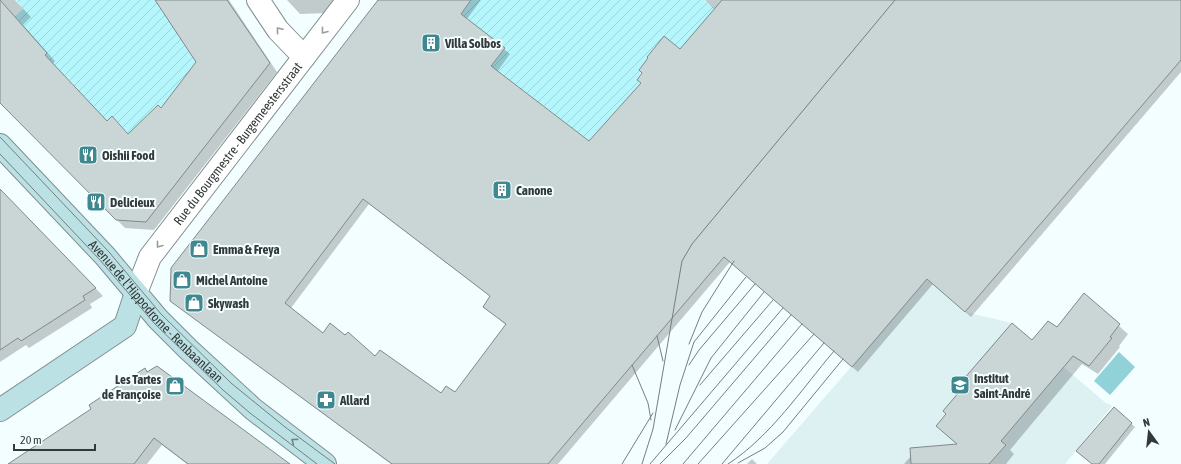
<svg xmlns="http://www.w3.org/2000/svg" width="1181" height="464" viewBox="0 0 1181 464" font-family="'Asap Condensed',sans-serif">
  <defs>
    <pattern id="garden-furrows" width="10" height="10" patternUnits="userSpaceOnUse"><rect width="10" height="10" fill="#b5f6fd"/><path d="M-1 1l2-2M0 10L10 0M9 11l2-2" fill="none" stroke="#9cd4da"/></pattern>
  </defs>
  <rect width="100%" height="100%" fill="#f2feff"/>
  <path fill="#ddf1f3" d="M927,279l38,33 47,11 95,81 1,-1 4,3 -47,58h-298z"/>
  <path fill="url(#garden-furrows)" d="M16,0h139l65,38 -53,63 -6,6 -3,-2 -15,14 18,19 21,37 -14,19 -48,-52 8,-9 -15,-16 -6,4 -49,-22 16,-14 -10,-10 -15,14 -8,-30 6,-7 -6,-6 -3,2 -28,-27 13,-12z
    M471,0h233l19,15 -34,24 -9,10 -16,-12 -17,20 1,1 -11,22 19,14 -18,20 -15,-11 -12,13 6,7 -12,30 -114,-87 14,-18 -6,-5 -15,19 -7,-36 -16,-12z"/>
  <path fill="#90d2d8" d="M1119,352l16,15 -25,28 -16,-14z"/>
  <path fill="#0003" fill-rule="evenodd" d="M0,0h15l16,17 -8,8 32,36 -2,3 54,58 22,13 33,-25 35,-48 -41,-62h73l48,72 -123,158 -29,-2 -125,-127z
    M287,0h52l-11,13 -28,1z
    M380,0h101l-14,19 43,35 -13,18 92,70 91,-91 35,-41 -10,-10h476v72l-210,245 -38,-33 -75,88 -128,-110 -172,202h-167l-220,-163zM369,204l122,93 -7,10 22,18 -51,69 -14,1 -66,-38 -52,-23 -32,-26z
    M0,190l103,106 -13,8 2,4 -63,40 -3,-3 -26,17z
    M1084,295l44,39 -9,12 1,1 -22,27 -16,-10 -72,86 4,4 -8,10h-102l13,-15 41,-4 -12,-11 86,-92 25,-13z
    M144,369l4,4 140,91h-101l-25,-19 -15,19h-137l83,-55z
    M1114,409l21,18 -30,37h-12z
    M752,459l5,5h-10z"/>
  <path fill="#cad5d6" stroke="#808a8b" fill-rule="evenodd" d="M0,0l47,53 -2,2 62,66 5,-5 16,18 30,-29 3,3 35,-46 -41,-62h72l43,63 -124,159 -30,-2 -116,-117z
    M378,0h93l-10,14 44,34 -14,18 98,75 52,-58 -4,-3 5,-7 -3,-3 9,-12 -1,-1 17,-21 16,13 42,-49h459v60l-216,252 -38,-33 -75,88 -128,-110 -176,207h-156l-222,-163 1,-33zM363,199l127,97 -7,11 23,17 -51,68 -9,-6 -5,7 -61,-43 -5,6 -27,-24 -3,3 -15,-12 -7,10 -38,-30z
    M0,189l96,99 -13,8 2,4 -64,41 -3,-3 -18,12z
    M1084,293l36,31 -10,13 2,1 -23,28 -16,-10 -72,85 5,4 -17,19h-78l-1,-16 47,-4 -21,-18 10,-12 -3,-3 17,-20 -4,-3 56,-65 20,17 16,-19 9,6z
    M157,366l133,98h-102l-34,-26 -20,26h-126l83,-55 -2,-4 56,-37 2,4z
    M1114,407l18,16 -33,41h-7l-16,-13z"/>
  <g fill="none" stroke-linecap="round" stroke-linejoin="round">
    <g stroke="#838e8f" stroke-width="24">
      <g id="street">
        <path d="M258,0l20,30 26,27"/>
        <path id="s1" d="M136,293l14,-36 198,-257"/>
      </g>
    </g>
    <g stroke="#838e8f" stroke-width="24">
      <g id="secondary">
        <path id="s2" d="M0,145l105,111 53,63 30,30 65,60 72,55"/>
        <path d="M0,410l125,-84 11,-33"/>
      </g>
    </g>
    <use href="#street" stroke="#fff" stroke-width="22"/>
    <use href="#secondary" stroke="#bce1e4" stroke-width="22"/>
    <path stroke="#777e7f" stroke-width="1" d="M0,137l109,115 52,62 70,69 54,44 50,37
      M0,154l100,106 54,63 69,67 27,23 67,51
      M657,336l6,25
      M689,344l13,-32 32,-51
      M632,365l16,38 3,17
      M689,365l10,-15 56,-66
      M700,385l73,-85
      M675,430l36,-72 53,-66
      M666,444l14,-59 14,-43 52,-65
      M738,463l27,-15 18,-16 60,-73
      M622,464l31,-51
      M642,464l11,-35 29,-168 10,-17 203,-244
      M650,464l133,-156
      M660,464l26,-26 105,-123
      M683,464l119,-140
      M698,464l116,-130
      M722,464l102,-121
      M728,464c43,-28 73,-74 106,-113"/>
  </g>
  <defs><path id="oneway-chevron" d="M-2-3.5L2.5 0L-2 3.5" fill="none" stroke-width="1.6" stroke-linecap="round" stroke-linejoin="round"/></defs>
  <g stroke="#999c9c">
    <use href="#oneway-chevron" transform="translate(279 30) rotate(-130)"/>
    <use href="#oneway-chevron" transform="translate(324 31) rotate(128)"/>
    <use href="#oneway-chevron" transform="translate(159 245) rotate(128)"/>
  </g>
  <use stroke="#718485" href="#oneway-chevron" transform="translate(294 441) rotate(-143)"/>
  <defs>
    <g id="building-square" transform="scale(1)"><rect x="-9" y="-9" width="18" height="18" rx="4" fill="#40888f" stroke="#f2feff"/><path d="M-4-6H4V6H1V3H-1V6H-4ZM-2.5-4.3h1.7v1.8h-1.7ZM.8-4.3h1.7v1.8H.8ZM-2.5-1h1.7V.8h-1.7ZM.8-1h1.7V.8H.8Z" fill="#fff"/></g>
    <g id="restaurant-square" transform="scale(1)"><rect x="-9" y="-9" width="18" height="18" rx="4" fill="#40888f" stroke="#f2feff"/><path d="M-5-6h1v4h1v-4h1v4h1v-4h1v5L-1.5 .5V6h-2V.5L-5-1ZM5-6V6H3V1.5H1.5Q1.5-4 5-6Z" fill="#fff"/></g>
    <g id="shop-square" transform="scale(1)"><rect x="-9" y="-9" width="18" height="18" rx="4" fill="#40888f" stroke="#f2feff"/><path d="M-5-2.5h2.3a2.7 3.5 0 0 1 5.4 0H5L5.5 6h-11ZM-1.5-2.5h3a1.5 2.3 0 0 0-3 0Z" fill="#fff"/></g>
    <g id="school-square" transform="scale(1)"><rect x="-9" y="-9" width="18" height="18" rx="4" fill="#40888f" stroke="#f2feff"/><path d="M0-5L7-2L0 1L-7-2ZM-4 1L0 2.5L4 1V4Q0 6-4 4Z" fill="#fff"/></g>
    <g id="pharmacy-square" transform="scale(1)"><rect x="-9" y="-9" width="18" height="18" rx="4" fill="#40888f" stroke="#f2feff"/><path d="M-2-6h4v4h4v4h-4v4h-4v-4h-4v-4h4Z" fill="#fff"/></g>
  </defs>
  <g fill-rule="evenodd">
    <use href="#building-square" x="431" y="43"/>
    <use href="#restaurant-square" x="88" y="155"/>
    <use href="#building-square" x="502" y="190"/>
    <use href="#restaurant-square" x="96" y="202"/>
    <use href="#shop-square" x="199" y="249"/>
    <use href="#shop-square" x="182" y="280"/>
    <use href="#shop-square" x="194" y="303"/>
    <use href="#school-square" x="960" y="385"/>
    <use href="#shop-square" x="175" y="386"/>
    <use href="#pharmacy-square" x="326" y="400"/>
  </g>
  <g text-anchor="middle" stroke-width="4" stroke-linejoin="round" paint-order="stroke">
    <g font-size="13" font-weight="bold" fill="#333838" stroke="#f2feff" text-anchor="start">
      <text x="445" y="48">Villa Solbos</text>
      <text x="102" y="160">Oishii Food</text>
      <text x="516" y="195">Canone</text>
      <text x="110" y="207">Delicieux</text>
      <text x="213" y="254">Emma &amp; Freya</text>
      <text x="196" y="285">Michel Antoine</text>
      <text x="208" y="308">Skywash</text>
      <text x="974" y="383">Institut<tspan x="974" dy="15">Saint-André</tspan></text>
      <text x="161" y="384" text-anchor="end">Les Tartes<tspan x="161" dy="15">de Françoise</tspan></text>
      <text x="340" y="405">Allard</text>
    </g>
    <g font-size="13" fill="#333838" stroke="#f2feff">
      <text dy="5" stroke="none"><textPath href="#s1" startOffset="182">Rue du Bourgmestre - Burgemeestersstraat</textPath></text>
      <text dy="5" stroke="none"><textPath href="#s2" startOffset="228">Avenue de l'Hippodrome - Renbaanlaan</textPath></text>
    </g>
  </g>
  <g transform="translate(1149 432) rotate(345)" stroke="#f2feff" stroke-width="3" paint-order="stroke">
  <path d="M0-3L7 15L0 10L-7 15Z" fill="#333838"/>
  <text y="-6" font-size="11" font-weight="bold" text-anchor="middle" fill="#333838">N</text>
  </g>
  <path d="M14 444v6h81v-6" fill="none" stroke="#333838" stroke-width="2"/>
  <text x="20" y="444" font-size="12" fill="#333838" stroke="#f2feff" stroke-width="3" paint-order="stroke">20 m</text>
</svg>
